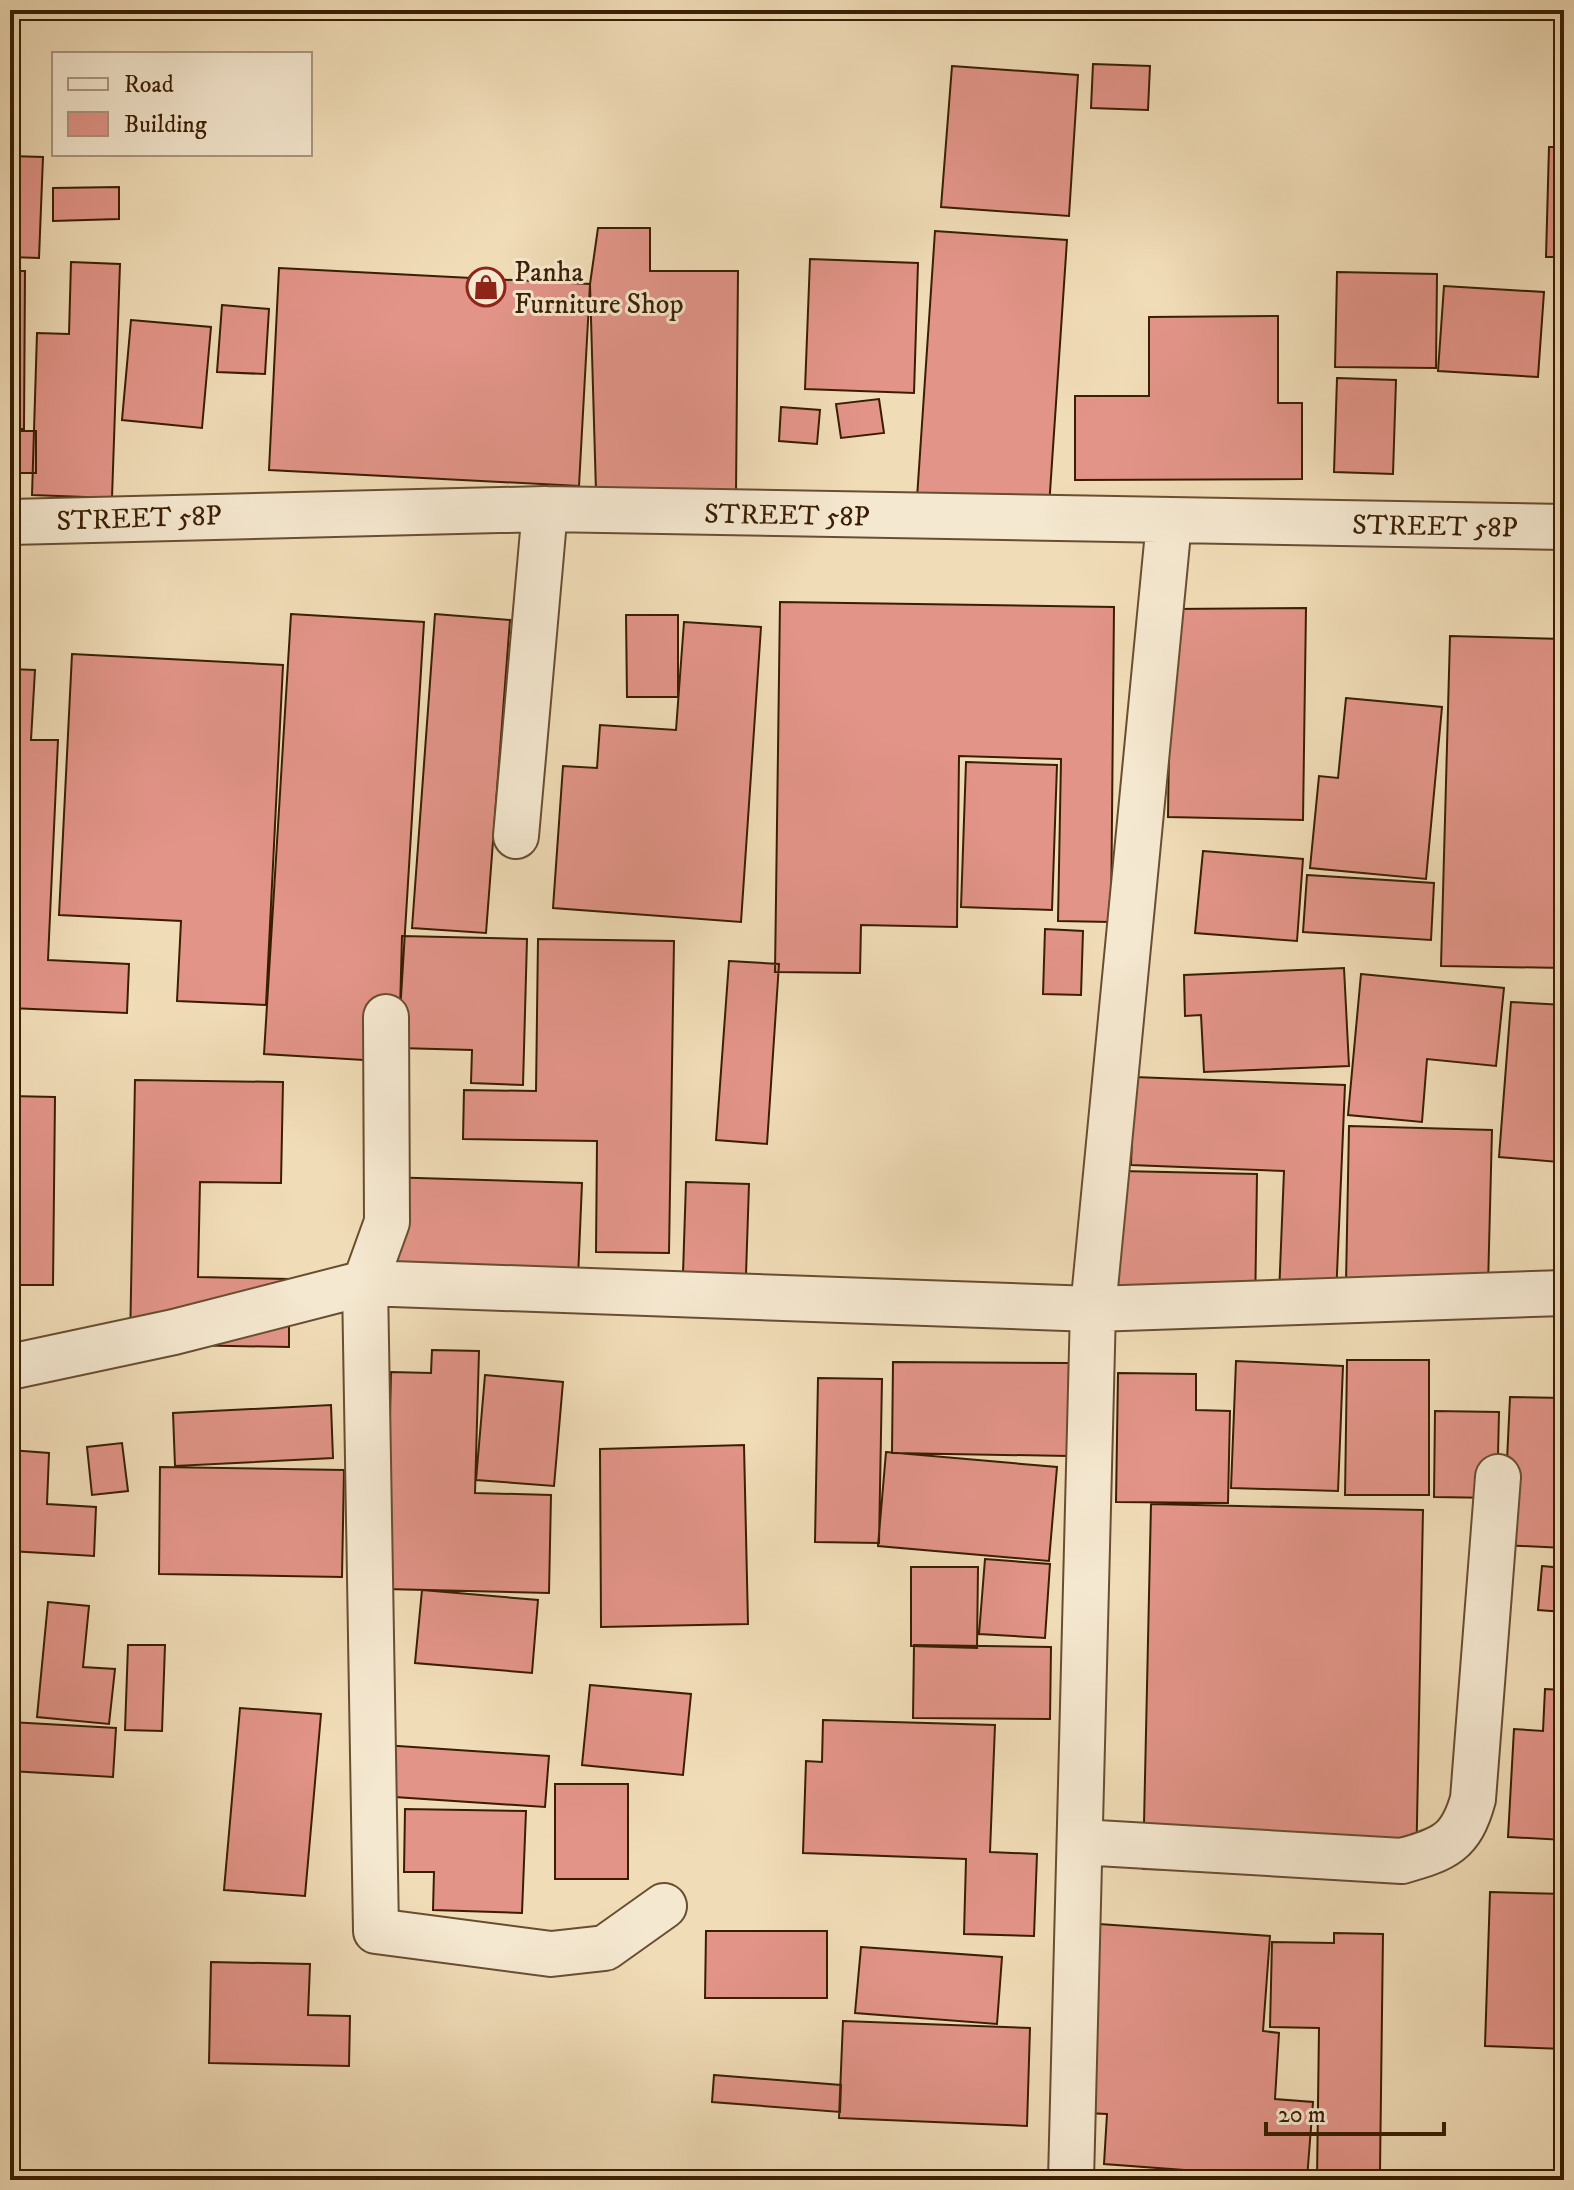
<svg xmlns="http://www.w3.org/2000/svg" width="1574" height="2190" viewBox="0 0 1574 2190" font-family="'IM FELL DW Pica',serif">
  <rect width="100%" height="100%" fill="#f0dcb7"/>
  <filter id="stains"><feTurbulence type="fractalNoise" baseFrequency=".0025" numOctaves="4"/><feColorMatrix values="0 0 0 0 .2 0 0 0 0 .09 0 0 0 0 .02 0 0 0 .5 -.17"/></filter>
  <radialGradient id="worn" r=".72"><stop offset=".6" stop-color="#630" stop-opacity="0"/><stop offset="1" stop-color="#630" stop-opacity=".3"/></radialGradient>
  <path fill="#e29488" stroke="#3a1e03" stroke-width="2" d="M1093,64l57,2 -2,44 -57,-2z
    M952,66l126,9 -9,141 -128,-9z
    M1549,147h15v110h-18z
    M10,156l33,1 -4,101 -29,-1z
    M119,187v32l-66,2v-33z
    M598,228h52v43h88l-2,223 -140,-2 -6,-208z
    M935,231l132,9 -18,267 -132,-9z
    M810,259l108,4 -4,130 -109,-4z
    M71,262l49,2 -8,234 -80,-3 5,-162 32,1z
    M279,268l311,16 -11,202 -310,-16z
    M10,271h15l-1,158h-14z
    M1337,272l100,2 -1,94 -101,-1z
    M1444,286l100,6 -6,85 -100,-6z
    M222,305l47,4 -4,65 -48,-2z
    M1278,316v87h24v76l-227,1v-84h74v-79z
    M131,320l80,7 -9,101 -80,-8z
    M1337,378l59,2 -3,94 -59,-2z
    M879,399l5,34 -43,5 -5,-34z
    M781,407l39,3 -3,34 -38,-3z
    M10,431h26v42h-26z
    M780,602l334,5 -3,315 -53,-1 3,-162 -102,-3 -2,171 -96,-2 -1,48 -85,-1z
    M1306,608l-3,212 -135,-3 3,-208z
    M291,614l133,8 -27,440 -133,-8z
    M435,614l75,6 -24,313 -74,-5z
    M626,615h52v82h-51z
    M684,622l77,5 -20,295 -188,-14 10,-142 34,2 3,-43 76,5z
    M1450,636l114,3v329l-123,-2z
    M72,654l211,11 -17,340 -89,-4 4,-80 -122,-6z
    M10,669l25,1 -4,70h27l-10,220 81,4 -2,49 -117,-5z
    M1346,698l96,9 -16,172 -116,-11 9,-92 19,2z
    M966,762l91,3 -5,145 -91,-3z
    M1203,851l100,8 -6,82 -102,-8z
    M1307,875l127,8 -3,57 -128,-8z
    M1045,929l38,2 -2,64 -38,-1z
    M402,936l125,3 -4,146 -52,-2 1,-33 -73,-2z
    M538,939l136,2 -5,312 -73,-1 1,-111 -134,-2 1,-49 72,1z
    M729,961l50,3 -12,180 -51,-4z
    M1344,968l5,98 -145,6 -3,-57 -16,1 -1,-41z
    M1361,974l143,14 -8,78 -69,-7 -5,63 -74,-7z
    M1511,1002l53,3v84l-6,73 -59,-5z
    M1134,1077l211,8 -9,212 -57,-2 5,-124 -153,-6z
    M135,1080l148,2 -2,101 -81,-1 -2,95 91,2v68l-159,-3z
    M10,1096l45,1 -2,188h-43z
    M1349,1126l143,4 -4,157 -142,-4z
    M1120,1171l137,3 -2,142 -138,-2z
    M384,1177l198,6 -5,119 -196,-6z
    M686,1182l63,2 -4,121 -63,-1z
    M432,1350l47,1 -4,142 76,2 -2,98 -163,-4 5,-217 40,1z
    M1347,1360h82v135h-84z
    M1236,1361l107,5 -5,125 -107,-3z
    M893,1362l176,1 -1,93 -176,-3z
    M1118,1373l78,1v36l34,1 -2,92 -112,-1z
    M485,1375l78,7 -9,104 -78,-6z
    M818,1378l64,1 -3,164 -64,-1z
    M1510,1397l54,1v150l-61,-3z
    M331,1405l2,53 -158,8 -2,-53z
    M1435,1411l64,1 -2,86 -63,-1z
    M122,1443l6,48 -36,4 -5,-48z
    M744,1445l4,179 -147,3 -1,-178z
    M10,1450l39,3 -2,51 49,3 -2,49 -84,-5z
    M886,1452l171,15 -8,94 -171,-15z
    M160,1467l184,3 -2,107 -183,-3z
    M1151,1504l272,6 -7,364 -273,-5z
    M985,1559l65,5 -5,74 -66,-4z
    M1542,1566l22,2v44l-26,-2z
    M911,1567h67l-1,81 -66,-2z
    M422,1590l116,10 -6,73 -117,-10z
    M48,1602l41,4 -6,61 32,2 -6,55 -72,-7z
    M128,1645h37l-3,86 -37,-1z
    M914,1645l137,2 -1,72 -137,-1z
    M590,1685l101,9 -8,81 -101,-10z
    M1545,1689l19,1v150l-56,-3 6,-108 29,2z
    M240,1708l81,6 -16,182 -81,-6z
    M823,1720l172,5 -5,127 47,2 -3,82 -70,-2 2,-75 -163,-6 3,-92 16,1z
    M10,1722l106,6 -3,49 -103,-6z
    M383,1745l166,11 -4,51 -165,-11z
    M555,1784h73v95h-73z
    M405,1809l121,2 -4,102 -89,-3 1,-38h-30z
    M1490,1892l74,2v155l-79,-3z
    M1099,1924l171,12 -7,95 16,2 -4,66 38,3 -6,77 -203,-15 3,-50 -22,-1z
    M706,1931h121v67h-122z
    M1334,1933l49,1 -3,237 104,1 -1,8h-166l2,-152 -49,-1 2,-85 62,1z
    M861,1947l141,10 -5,67 -142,-11z
    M211,1962l99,2 -2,51 42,1 -1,50 -140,-3z
    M843,2021l187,7 -3,98 -188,-8z
    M714,2075l127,10 -1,27 -128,-10z"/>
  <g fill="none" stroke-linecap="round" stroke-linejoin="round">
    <g stroke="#684e30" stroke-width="48">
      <path id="minor" d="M10,522l535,-13 1019,18
        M516,836l29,-327
        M386,1017l1,205 -22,61 11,648 175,23 54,-6 59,-42
        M10,1367l164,-35 191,-49 728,26 471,-16
        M1080,1842l322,19c42,-12 59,-18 71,-62l25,-322
        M1071,2180l22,-871 76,-787"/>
    </g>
    <use href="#minor" stroke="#f5e8d0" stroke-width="44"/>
  </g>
  <defs>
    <g id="shop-ring" transform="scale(2)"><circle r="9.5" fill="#f5e8d0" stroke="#8f2418" stroke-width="1.5"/><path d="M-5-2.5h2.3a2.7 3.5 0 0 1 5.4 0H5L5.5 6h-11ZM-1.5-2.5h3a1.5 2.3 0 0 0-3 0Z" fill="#8f2418"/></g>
  </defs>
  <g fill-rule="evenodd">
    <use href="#shop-ring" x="486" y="287"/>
  </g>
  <g text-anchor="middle" stroke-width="6" stroke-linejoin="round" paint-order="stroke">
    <g font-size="28" fill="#3a1e03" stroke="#f5e8d0" text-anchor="start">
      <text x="514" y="281">Panha<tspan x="514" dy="32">Furniture Shop</tspan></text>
    </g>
    <g font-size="28" fill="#3a1e03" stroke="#f5e8d0">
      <text transform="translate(787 514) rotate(1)" y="10">STREET 58P</text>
      <text transform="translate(139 517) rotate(-2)" y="10">STREET 58P</text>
      <text transform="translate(1435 525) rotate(1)" y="10">STREET 58P</text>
    </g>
  </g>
  <rect width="1574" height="2190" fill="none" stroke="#f0dcb7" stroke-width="40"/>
  <rect x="12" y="12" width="1550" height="2166" fill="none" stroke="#3a1e03" stroke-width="4"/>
  <rect x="20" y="20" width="1534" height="2150" fill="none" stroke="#3a1e03" stroke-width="2"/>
  <rect x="52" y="52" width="260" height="104" fill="#f5e8d0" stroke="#aa977e" stroke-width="2"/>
  <rect x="68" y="78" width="40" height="12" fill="#f5e8d0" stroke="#aa977e" stroke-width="2"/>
  <text x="124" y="92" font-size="24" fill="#3a1e03">Road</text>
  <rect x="68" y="112" width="40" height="24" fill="#e29488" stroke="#aa977e" stroke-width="2"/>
  <text x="124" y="132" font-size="24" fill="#3a1e03">Building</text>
  <path d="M1266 2122v12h178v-12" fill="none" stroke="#3a1e03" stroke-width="4"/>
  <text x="1278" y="2122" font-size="24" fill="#3a1e03" stroke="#f5e8d0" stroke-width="6" paint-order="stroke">20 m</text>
  <rect width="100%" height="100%" filter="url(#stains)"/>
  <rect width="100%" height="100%" fill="url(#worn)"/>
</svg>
